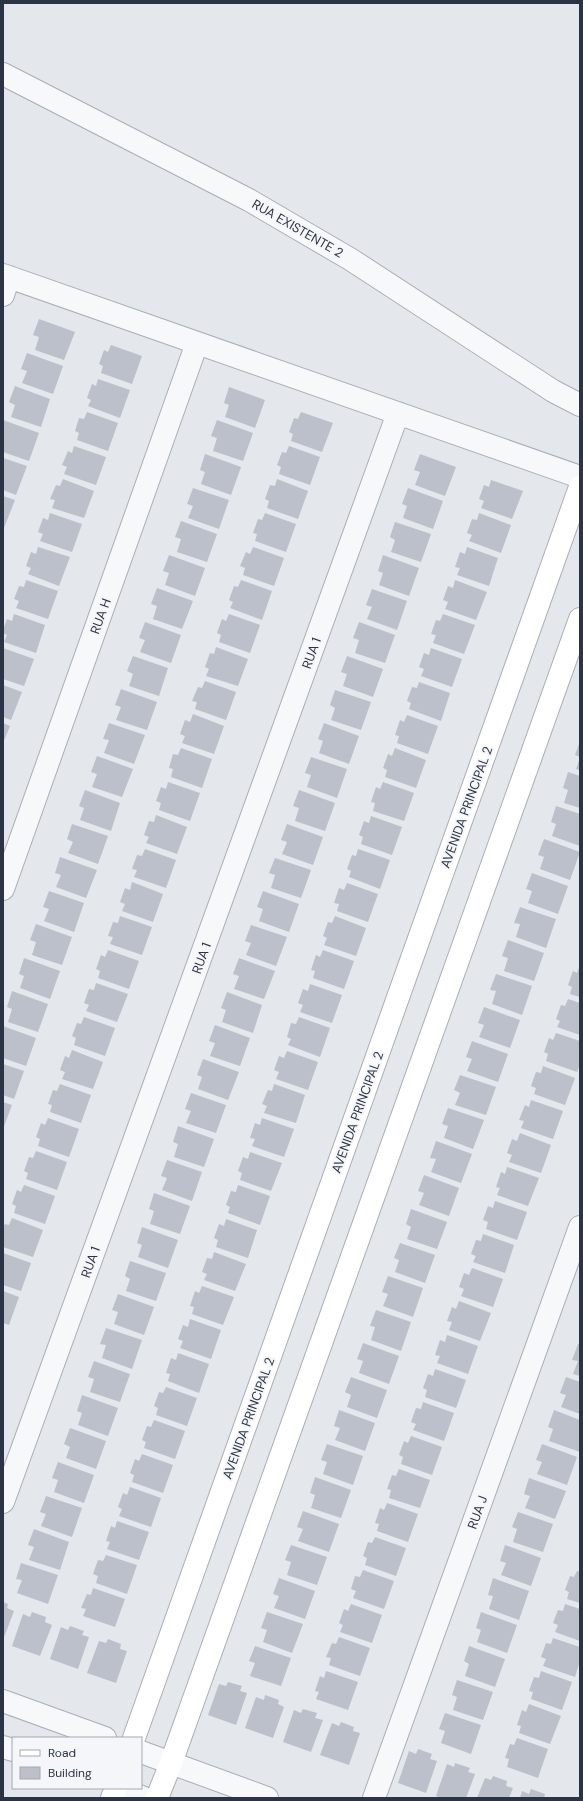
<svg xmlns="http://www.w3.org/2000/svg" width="583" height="1801" viewBox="0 0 583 1801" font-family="'DM Sans',sans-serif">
  <rect width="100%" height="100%" fill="#e4e7ec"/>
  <path fill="#bbc0ca" d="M39,319l36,13 -11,28 -29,-10 4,-13 -6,-2z
    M111,345l31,11 -10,28 -31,-11 2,-7 -4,-2 5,-14 4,2z
    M27,353l36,13 -10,28 -31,-11 5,-12 -6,-2z
    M98,379l32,11 -10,28 -32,-12 3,-6 -4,-2 5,-14 4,2z
    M15,386l35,13 -9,28 -30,-10 4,-12 -6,-3z
    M229,387l36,13 -10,28 -30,-11 4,-12 -5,-2z
    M87,412l31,11 -10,28 -31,-11 2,-7 -4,-2 4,-13 5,1z
    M301,412l32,11 -11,29 -31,-11 2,-7 -4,-2 5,-14 4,1z
    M3,420l36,13 -10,28 -26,-9z
    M217,420l36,13 -10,28 -30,-10 4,-13 -6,-2z
    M74,446l32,11 -10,28 -32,-11 3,-7 -5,-2 6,-14 4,2z
    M289,446l31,11 -10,28 -31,-11 2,-7 -4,-2 5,-13 4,1z
    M205,454l36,13 -10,28 -30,-11 4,-12 -5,-2z
    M420,454l36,13 -11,29 -30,-11 5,-13 -6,-2z
    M3,458l24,8 -11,29 -13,-5z
    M63,479l31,12 -10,27 -32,-10 3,-8 -5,-1 6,-14 4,1z
    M277,479l31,12 -10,28 -31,-11 2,-7 -4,-2 5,-14 5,1z
    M491,480l32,11 -11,28 -31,-11 3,-7 -5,-2 5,-14 5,2z
    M193,488l36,12 -10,29 -31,-11 5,-12 -6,-2z
    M408,488l35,13 -10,28 -30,-11 4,-12 -5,-2z
    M3,496l12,4 -11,28 -1,-1z
    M50,513l32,11 -10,28 -32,-11 3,-7 -5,-2 5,-14 5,2z
    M265,513l31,11 -10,28 -31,-11 2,-7 -4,-1 5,-14 4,1z
    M479,513l32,12 -10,28 -32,-12 3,-6 -5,-2 5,-14 5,1z
    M181,521l36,13 -10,28 -30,-10 4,-13 -6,-2z
    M395,522l36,12 -10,28 -30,-10 4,-12 -5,-3z
    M38,547l32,10 -11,29 -31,-12 3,-6 -5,-2 5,-14 5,2z
    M253,547l31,11 -10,28 -31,-11 2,-7 -5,-2 6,-14 4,2z
    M467,547l31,11 -9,28 -32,-11 3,-7 -5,-1 5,-15 5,2z
    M169,555l36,13 -10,28 -30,-11 4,-12 -6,-2z
    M383,555l36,13 -10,28 -30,-11 4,-12 -5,-2z
    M26,580l32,11 -10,28 -32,-11 3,-7 -5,-2 5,-13 5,1z
    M241,580l31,11 -10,29 -32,-12 3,-6 -4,-2 5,-14 4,1z
    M455,580l32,12 -11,28 -31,-11 3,-7 -5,-2 5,-14 5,2z
    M157,588l36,13 -11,28 -29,-10 4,-13 -6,-2z
    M372,589l35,12 -10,29 -30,-11 5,-12 -6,-2z
    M14,614l31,11 -9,28 -32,-11 3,-7 -4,-2v-3l4,-11 5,2z
    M229,614l31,11 -10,28 -31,-11 2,-7 -4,-2 5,-14 4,2z
    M443,614l32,11 -11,29 -31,-11 3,-8 -5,-1 5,-14 4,1z
    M145,622l36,13 -10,28 -31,-11 5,-12 -6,-2z
    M359,622l36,13 -10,28 -30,-10 4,-13 -6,-2z
    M216,647l32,12 -10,27 -32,-10 3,-7 -4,-2 5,-14 4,1z
    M3,648l31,11 -10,27 -21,-7z
    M431,648l31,11 -10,28 -31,-11 3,-7 -5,-2 5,-14 5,2z
    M133,656l35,12 -9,28 -30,-10 4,-12 -6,-3z
    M347,656l36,13 -10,28 -30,-11 4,-12 -6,-2z
    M205,681l31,11 -10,28 -31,-11 2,-7 -5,-1 6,-14 4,1z
    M419,682l31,11 -9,28 -32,-12 2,-6 -4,-2 5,-14 5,1z
    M3,685l19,7 -11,28 -8,-3z
    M121,689l36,13 -10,28 -31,-10 5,-13 -6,-2z
    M335,690l36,12 -10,28 -30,-10 4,-12 -5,-3z
    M193,714l31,12 -10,28 -32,-11 3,-7 -5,-2 5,-14 5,2z
    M407,715l31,11 -10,28 -31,-11 2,-7 -4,-1 5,-15 4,2z
    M3,723l7,3 -7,17z
    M109,723l36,12 -11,29 -30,-11 5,-13 -6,-1z
    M324,723l35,13 -10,28 -30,-11 4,-12 -5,-2z
    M580,741v16l-5,-2z
    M181,748l31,11 -10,29 -31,-11 2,-8 -4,-1 4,-14 5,1z
    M395,748l31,12 -10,28 -31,-11 2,-7 -4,-2 5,-14 4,2z
    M97,756l36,13 -11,28 -30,-10 5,-13 -6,-2z
    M311,757l36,12 -10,29 -30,-11 4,-12 -6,-2z
    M580,758v12l-4,-1z
    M568,772l12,4v32l-16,-5 4,-13 -5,-2z
    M168,782l32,11 -10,28 -31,-11 2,-7 -5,-2 5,-14 5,2z
    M383,782l31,11 -10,28 -31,-10 2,-8 -4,-1 5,-15 4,2z
    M85,790l35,13 -9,28 -31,-11 4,-12 -5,-2z
    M299,790l36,13 -10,28 -30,-10 4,-13 -6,-2z
    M556,806l24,8v32l-28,-10 4,-12 -5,-2z
    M156,815l31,12 -10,27 -31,-11 3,-6 -5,-2 5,-14 5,1z
    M371,816l31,11 -10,28 -31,-11 2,-7 -4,-2 5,-14 5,2z
    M72,824l36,12 -10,28 -30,-11 5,-11 -6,-3z
    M287,824l36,13 -10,28 -31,-11 5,-12 -6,-2z
    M544,839l36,13 -10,28 -30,-11 4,-12 -6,-2z
    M145,849l31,11 -10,28 -32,-11 3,-7 -5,-1 5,-14 5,1z
    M358,849l32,11 -10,29 -31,-12 2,-6 -4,-2 5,-14 4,1z
    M60,857l37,13 -11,28 -30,-11 5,-12 -6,-2z
    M275,858l36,12 -10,28 -30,-10 4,-13 -6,-2z
    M532,873l36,13 -10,28 -30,-11 4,-12 -6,-2z
    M132,882l31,12 -10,28 -31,-11 3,-7 -5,-2 5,-14 5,2z
    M347,883l31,11 -10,28 -31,-11 2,-7 -5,-1 5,-15 5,2z
    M49,891l35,12 -10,29 -30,-11 5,-12 -6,-2z
    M263,891l36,13 -10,28 -30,-11 4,-12 -6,-2z
    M520,907l36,12 -10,29 -30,-11 4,-13 -6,-1z
    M120,916l32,11 -10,28 -32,-11 3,-7 -5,-1 5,-14 5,1z
    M335,916l31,12 -10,28 -32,-11 3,-7 -4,-2 5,-14 4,1z
    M36,924l36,13 -10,28 -30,-10 4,-13 -6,-2z
    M251,925l36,12 -11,29 -30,-11 5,-12 -6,-2z
    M508,940l36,13 -10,28 -30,-10 4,-13 -6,-2z
    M108,950l31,11 -10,28 -31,-11 2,-7 -4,-2 5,-14 4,2z
    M323,950l31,11 -10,28 -31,-11 2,-7 -4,-1 5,-15 4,2z
    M24,958l36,13 -10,28 -30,-11 4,-12 -5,-2z
    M239,958l36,13 -11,28 -30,-10 5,-13 -6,-2z
    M580,965v32l-10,-3 2,-7 -4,-2 5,-14 4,2z
    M496,974l36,12 -10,29 -30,-11 4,-13 -6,-1z
    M96,983l32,11 -11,28 -31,-11 3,-6 -5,-2 5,-14 5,1z
    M310,984l32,11 -10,28 -32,-11 3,-7 -5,-2 5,-14 5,2z
    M12,991l36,13 -10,28 -30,-10 4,-13 -5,-2z
    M227,992l35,13 -9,28 -31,-11 4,-12 -5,-2z
    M568,999l12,4v32l-23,-8 3,-6 -4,-2 5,-14 4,1z
    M484,1007l36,13 -10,28 -31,-11 5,-12 -6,-2z
    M84,1017l31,11 -10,28 -31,-11 2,-7 -4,-2 5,-13 4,1z
    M299,1017l31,11 -10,29 -32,-12 3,-6 -4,-2 4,-14 5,1z
    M215,1025l35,13 -10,28 -30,-10 5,-13 -6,-2z
    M3,1026l33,12 -10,28 -23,-8z
    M556,1033l24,8v23l-3,8 -31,-11 2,-7 -4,-2 5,-14 4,2z
    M472,1041l36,13 -10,28 -31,-11 5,-12 -6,-2z
    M72,1050l31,12 -10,27 -31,-10 3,-7 -5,-2 5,-14 4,2z
    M287,1051l31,11 -10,28 -32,-11 3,-7 -5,-2 5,-14 5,2z
    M203,1059l36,13 -11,28 -30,-11 4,-12 -5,-2z
    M3,1064l21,7 -10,28 -11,-4z
    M543,1066l32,12 -10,27 -31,-11 2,-6 -5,-2 5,-14 5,1z
    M460,1075l36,12 -10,28 -31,-10 5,-12 -6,-3z
    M60,1084l31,11 -10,28 -31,-11 2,-7 -4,-1 5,-14 4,1z
    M274,1084l31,11 -9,28 -32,-10 3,-7 -5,-2 6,-14 4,1z
    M191,1093l35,12 -10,28 -30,-10 5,-12 -6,-2z
    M531,1100l32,11 -10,28 -32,-11 3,-7 -5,-1 6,-15 4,2z
    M3,1102l9,3 -9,24z
    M448,1108l36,12 -11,29 -29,-11 4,-12 -6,-2z
    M48,1118l31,11 -10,28 -31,-11 2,-7 -4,-2 5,-14 4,2z
    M262,1118l32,11 -10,28 -32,-11 3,-7 -5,-1 5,-15 5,2z
    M178,1126l36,13 -10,28 -30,-10 4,-13 -5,-2z
    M520,1133l31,12 -10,28 -32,-11 3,-7 -5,-2 5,-14 5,2z
    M436,1141l36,13 -11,29 -30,-11 5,-13 -6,-1z
    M36,1151l31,11 -10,28 -31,-11 2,-6 -4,-2 5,-14 4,1z
    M250,1152l32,11 -11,28 -31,-11 2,-7 -4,-2 5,-14 5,2z
    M167,1160l35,12 -10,29 -30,-11 5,-12 -6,-2z
    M507,1167l32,11 -11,28 -31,-11 3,-7 -4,-1 5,-15 4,2z
    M424,1175l35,13 -10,28 -30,-11 5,-12 -6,-2z
    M24,1185l31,11 -10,28 -31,-11 2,-7 -4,-2 5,-14 4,2z
    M238,1185l32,11 -10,29 -32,-12 2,-6 -4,-2 5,-14 5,1z
    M154,1193l36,13 -10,28 -30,-10 4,-13 -5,-2z
    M495,1201l32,11 -10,28 -31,-11 2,-7 -5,-2 5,-14 5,2z
    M411,1209l36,13 -10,27 -30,-10 4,-12 -5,-3z
    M12,1218l31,12 -10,27 -30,-10 1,-7 -1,-12 2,-4 4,1z
    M226,1219l31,11 -9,28 -32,-11 2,-7 -4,-2 5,-14 5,2z
    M142,1227l36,13 -10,28 -30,-11 4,-12 -5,-2z
    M483,1234l31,11 -9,28 -32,-11 3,-6 -5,-2 5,-14 5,1z
    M400,1243l35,12 -10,28 -30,-11 4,-12 -5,-2z
    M214,1252l32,12 -11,27 -31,-11 3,-6 -5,-2 5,-14 5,1z
    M3,1253l28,10 -10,28 -18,-6z
    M130,1261l36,12 -10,28 -30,-10 4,-12 -5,-3z
    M472,1268l31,11 -10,28 -32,-11 3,-7 -5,-2 5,-14 5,2z
    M388,1276l35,12 -10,29 -30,-11 5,-12 -6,-2z
    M202,1286l32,11 -11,28 -31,-11 2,-7 -4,-1 5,-15 4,2z
    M3,1291l16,6 -10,28 -6,-2z
    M118,1294l36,13 -10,28 -30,-11 4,-12 -6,-2z
    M459,1301l32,12 -11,28 -31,-11 3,-8 -5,-1 5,-14 4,2z
    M376,1310l35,12 -10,29 -30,-11 4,-13 -5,-1z
    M190,1319l31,11 -10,29 -31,-11 3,-7 -5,-2 5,-14 5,2z
    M106,1328l36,12 -10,29 -30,-11 4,-13 -6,-1z
    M447,1335l31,11 -10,28 -31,-11 3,-7 -5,-1 5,-15 5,2z
    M363,1343l36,13 -10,28 -30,-11 4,-12 -6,-2z
    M578,1344h2v32l-7,-2 5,-13 -6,-1z
    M178,1353l31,11 -10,29 -31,-12 2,-7 -4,-1 5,-15 5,2z
    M94,1361l36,13 -10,28 -30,-10 4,-13 -6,-2z
    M435,1369l31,11 -10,28 -31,-11 2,-7 -4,-2 5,-14 5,2z
    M351,1377l36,13 -10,28 -30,-11 4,-12 -6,-3z
    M566,1377l14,5v32l-19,-7 5,-12 -6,-2z
    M166,1387l31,11 -10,28 -31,-11 2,-7 -4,-2 5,-14 4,1z
    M82,1395l36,13 -10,28 -30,-11 4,-12 -5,-2z
    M423,1402l31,11 -10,28 -31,-11 3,-6 -5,-2 5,-14 5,1z
    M339,1410l36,13 -10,28 -30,-11 5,-12 -6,-2z
    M554,1410l26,10v32l-31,-11 4,-12 -5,-2z
    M154,1420l31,11 -10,28 -31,-11 2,-6 -4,-2 5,-14 4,1z
    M70,1428l36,13 -10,28 -30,-11 4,-11 -6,-3z
    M411,1436l31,11 -10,28 -31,-11 2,-7 -4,-2 5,-14 4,2z
    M327,1444l36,12 -10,29 -30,-11 4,-12 -6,-2z
    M542,1444l35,13 -10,28 -30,-11 5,-12 -6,-2z
    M142,1454l31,11 -10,28 -31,-11 2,-7 -4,-2 5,-14 4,2z
    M58,1462l36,13 -10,28 -30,-11 4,-12 -6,-2z
    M399,1469l31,11 -10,28 -31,-10 2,-8 -4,-1 5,-14 4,1z
    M315,1477l36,13 -10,28 -30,-10 4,-13 -5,-2z
    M529,1478l37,13 -11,28 -30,-11 5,-12 -6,-2z
    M130,1487l31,11 -10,29 -32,-11 3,-7 -4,-2 5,-14 4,2z
    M46,1496l36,12 -10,29 -31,-11 5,-12 -6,-2z
    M387,1503l31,11 -10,28 -31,-11 2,-7 -4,-1 5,-15 4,2z
    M303,1511l36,13 -10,28 -31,-11 5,-12 -6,-2z
    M518,1512l35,12 -10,28 -30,-10 4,-13 -5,-2z
    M117,1521l32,11 -10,28 -32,-11 3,-7 -4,-1 5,-15 4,2z
    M34,1529l35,13 -9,28 -31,-10 5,-13 -6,-2z
    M375,1537l31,11 -10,28 -31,-11 2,-7 -4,-2 5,-14 4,1z
    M291,1545l36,12 -10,28 -30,-10 4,-13 -6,-2z
    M505,1545l36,13 -10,28 -30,-11 5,-12 -6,-2z
    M106,1555l31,10 -10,29 -31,-11 2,-7 -5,-2 5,-14 5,1z
    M21,1563l37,12 -10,29 -31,-11 5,-13 -6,-1z
    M363,1570l31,11 -10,28 -31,-11 3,-7 -5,-2 4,-13 5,1z
    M577,1571l3,1v31l-13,-4 2,-7 -4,-2 5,-14 4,1z
    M279,1578l36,13 -10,28 -31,-11 5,-12 -6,-2z
    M493,1578l36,13 -10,29 -30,-11 4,-13 -5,-1z
    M93,1588l32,11 -10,28 -32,-11 3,-7 -5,-1 6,-14 4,1z
    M3,1602l5,2 -1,4 7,3 -11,29z
    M351,1604l31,11 -10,28 -32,-11 3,-7 -4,-2 5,-14 4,2z
    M565,1604l15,5v32l-25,-9 3,-7 -5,-2 5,-13 5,1z
    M32,1612l14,5 -1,5 7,3 -12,31 -28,-10 11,-32 7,3z
    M267,1612l36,12 -11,29 -29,-11 4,-12 -6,-2z
    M481,1612l36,13 -10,28 -30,-11 4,-12 -5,-2z
    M70,1626l14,5 -2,4 7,2 -11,32 -28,-10 11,-32 7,3z
    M339,1637l31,11 -10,28 -31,-11 2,-7 -5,-1 6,-14 4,1z
    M553,1638l27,9v14l-5,16 -32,-11 3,-7 -5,-2 5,-14 5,1z
    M108,1639l13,5 -1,5 7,2 -11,32 -29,-10 12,-32 7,2z
    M255,1646l36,12 -10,28 -31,-10 5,-13 -6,-2z
    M469,1646l36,13 -10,28 -30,-11 4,-12 -5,-3z
    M326,1671l32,11 -10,28 -32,-11 3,-7 -4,-1 5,-15 4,2z
    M541,1671l31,11 -10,28 -31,-11 2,-7 -4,-1 5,-14 5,1z
    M457,1680l36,12 -10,28 -30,-10 4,-13 -5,-2z
    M228,1682l14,4 -2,5 7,2 -11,32 -28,-10 11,-31 7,2z
    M265,1695l14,5 -1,4 6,3 -11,31 -28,-10 11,-31 8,3z
    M529,1704l32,12 -11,28 -31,-11 2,-7 -4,-1 5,-15 4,2z
    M303,1709l14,4 -2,5 8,2 -12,32 -28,-10 11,-32 7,3z
    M445,1713l36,12 -10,29 -30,-11 4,-12 -6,-2z
    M341,1722l13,5 -1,4 7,2 -11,32 -29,-10 12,-32 7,3z
    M517,1738l31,11 -10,29 -31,-11 2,-8 -4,-1 5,-14 4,1z
    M418,1749l14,5 -2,5 7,2 -11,32 -28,-10 11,-32 7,3z
    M455,1763l15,5 -2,4 7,2 -9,24h-25l-5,-2 11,-32 7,3z
    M493,1776l14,5 -1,5 7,2 -4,10h-32l8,-20 6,2z
    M531,1789l14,5 -1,4h-24l2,-7 7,3z"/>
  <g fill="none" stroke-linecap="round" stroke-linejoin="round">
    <g stroke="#a9aeb7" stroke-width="24">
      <path id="street" d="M3,74l246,126 101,59 203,132 27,14
        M3,275l577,202
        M3,295l6,-18
        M3,889l194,-546
        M3,1502l395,-1089
        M3,1701l102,37
        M3,1747l10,3
        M141,1752l126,46
        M119,1788l25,10
        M374,1798l206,-571"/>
    </g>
    <g stroke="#a9aeb7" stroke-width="24">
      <path id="secondary" d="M134,1738l446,-1251
        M112,1798l4,-10
        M157,1798l14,-35 409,-1144"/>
    </g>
    <use href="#street" stroke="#f7f8fa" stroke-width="22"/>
    <use href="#secondary" stroke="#fff" stroke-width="22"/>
  </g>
  <g text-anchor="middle" stroke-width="4" stroke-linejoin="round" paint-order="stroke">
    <g font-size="13" fill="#2b3445" stroke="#f4f6f9">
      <text transform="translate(298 228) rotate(30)" y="5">RUA EXISTENTE 2</text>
      <text transform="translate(100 616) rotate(-70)" y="5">RUA H</text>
      <text transform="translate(311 653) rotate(-70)" y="5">RUA 1</text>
      <text transform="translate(466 807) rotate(-70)" y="5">AVENIDA PRINCIPAL 2</text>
      <text transform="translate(201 958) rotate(-70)" y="5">RUA 1</text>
      <text transform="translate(357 1112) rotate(-70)" y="5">AVENIDA PRINCIPAL 2</text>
      <text transform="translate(90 1262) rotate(-70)" y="5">RUA 1</text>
      <text transform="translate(248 1418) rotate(-70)" y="5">AVENIDA PRINCIPAL 2</text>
      <text transform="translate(477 1512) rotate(-70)" y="5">RUA J</text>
    </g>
  </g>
  <rect width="583" height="1801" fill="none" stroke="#2b3445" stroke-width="8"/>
  <rect x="12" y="1737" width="130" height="52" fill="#f4f6f9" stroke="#a4a8b1"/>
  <rect x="20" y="1750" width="20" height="6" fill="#ffffff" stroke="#a4a8b1"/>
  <text x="48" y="1757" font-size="12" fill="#2b3445">Road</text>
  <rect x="20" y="1767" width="20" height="12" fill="#bbc0ca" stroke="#a4a8b1"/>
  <text x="48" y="1777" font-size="12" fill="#2b3445">Building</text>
</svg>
